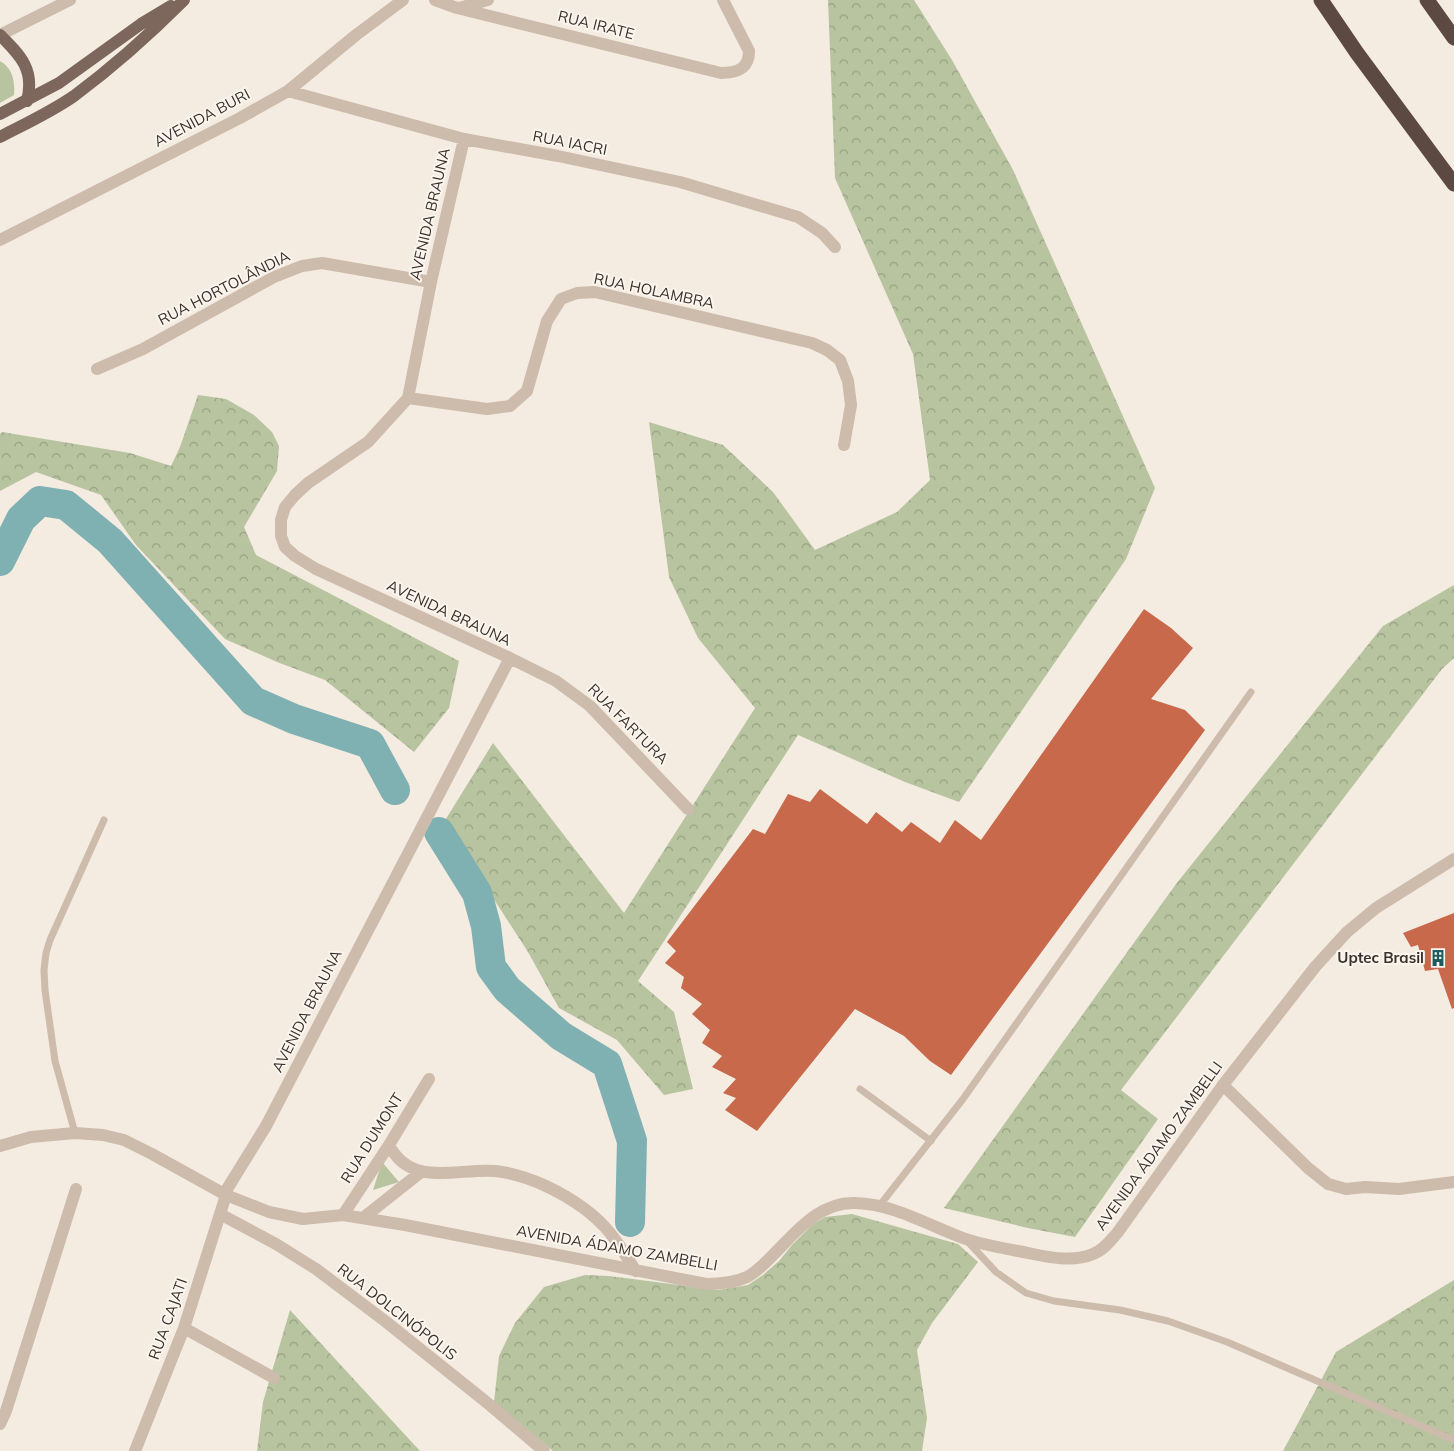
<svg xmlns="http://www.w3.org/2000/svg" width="1454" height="1451" viewBox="0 0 1454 1451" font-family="Mulish,sans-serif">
  <defs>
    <pattern id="forest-crowns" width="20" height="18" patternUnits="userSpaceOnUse" patternTransform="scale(1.25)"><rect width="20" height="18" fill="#b8c4a0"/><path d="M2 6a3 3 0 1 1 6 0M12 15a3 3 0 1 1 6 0" fill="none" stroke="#97a083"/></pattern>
  </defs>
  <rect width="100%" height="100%" fill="#f4ebe1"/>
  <path fill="#b8c4a0" d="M0,61c13,7 15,21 14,34l-14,8z
    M382,1162l17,20 -26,8z"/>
  <path fill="url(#forest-crowns)" d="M828,0h86l38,60 61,110 142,318 -29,71 -167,243 -54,-20 -107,-47 -160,246 36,31 19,77 -29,6 -47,-55 -58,-32 -31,-56 -84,-130 49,-79 131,170 131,-205 -57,-70 -29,-61 -20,-155 74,23 50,47 42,58 82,-38 33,-32 -17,-126 -78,-176z
    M198,395l28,4 28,16 18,17 7,14 -2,25 -33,56 12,28 203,106 -10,47 -35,44 -89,-72 -48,-18 -52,-23 -89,-94 -35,-50 -65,-23 -36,19v-57l2,-2 128,21 41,13 9,-19z
    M1454,585v73l-12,11 -321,421 37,29 -83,118 -47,-9 -84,-20 232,-324 207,-258z
    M852,1214l106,30 20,18 -46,61 -15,27 10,68 -5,33h-369l-59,-49 5,-46 16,-33 29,-36 41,-12 24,1 109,14 30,-5 15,-10 16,-14 13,-16 21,-21 12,-7z
    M1454,1280v171h-171l53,-99z
    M290,1310l130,141h-163l6,-49z"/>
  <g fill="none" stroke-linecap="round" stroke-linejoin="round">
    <path stroke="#7fb0b2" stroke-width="30" d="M0,561l21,-42 19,-18 26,4 44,36 143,160 41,18 76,25 25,46
      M439,832l38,61 9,33 5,41 16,22 54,47 46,28 25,77 -2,81"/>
  </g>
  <path fill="#c8694b" d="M1144,609l27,19 22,20 -42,51 34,11 20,20 -254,345 -21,-14 -26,-25 -49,-27 -98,122 -32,-21 11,-12 -13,-5 13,-14 -24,-12 10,-11 -20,-13 8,-13 -18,-16 10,-10 -21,-16 3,-11 -19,-14 11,-12 -9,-9 86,-113 12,5 23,-40 22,8 10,-13 47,35 9,-12 26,20 9,-10 29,21 15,-23 26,20z
    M1454,913v95l-2,1 -14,-40 -13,2 -7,-26 -7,2 -8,-14z"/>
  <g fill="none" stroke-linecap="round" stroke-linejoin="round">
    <path stroke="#cdbbac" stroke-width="7" d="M860,1089l71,52
      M75,1133l-20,-72 -10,-71 -1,-20 2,-17 4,-13 54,-120
      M880,1205l83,-106 288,-407
      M969,1243l27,29 30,21 28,8 66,9 48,11 59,21 227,98"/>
    <path stroke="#cdbbac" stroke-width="12" d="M435,0l22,8 264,65c16,0 28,-4 28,-22l-26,-51
      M459,8l29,-8
      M0,35l70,-35
      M288,91l176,48 94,17 122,26 118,35 24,16 13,14
      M0,240l240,-122 48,-27 68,-56 47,-35
      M97,369l46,-20 131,-72 28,-11 20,-3 109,19
      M408,398l79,11 23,-3 17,-15 20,-70 14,-22 16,-6 18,-1 217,51 15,7 13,10 8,21 3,24 -7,40
      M510,658l46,23 34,25 98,103
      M1223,1085l85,83 20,16 18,5 19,-2 34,2 55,-7
      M389,1145c22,43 68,23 106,26 18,2 36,8 51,15 23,11 48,27 64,47 10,12 17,25 26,38
      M224,1194l42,-68 244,-468 -194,-89 -21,-13 -10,-9 -4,-11v-16l4,-13 10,-12 13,-12 60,-41 40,-44 23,-116 33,-143
      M220,1214l56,30 40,25 69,52 100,80 59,50
      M343,1215l46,-70 40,-66
      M363,1218l58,-46
      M184,1328l90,50
      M0,1424l6,-13 70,-222
      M135,1451l49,-123 42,-133"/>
    <path stroke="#cdbbac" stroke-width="12" d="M0,1146l31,-9 44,-4 28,2 21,5 28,14 74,41 43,17 34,7 40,-4 62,10 301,59c14,0 28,-1 41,-7 10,-5 18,-14 26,-22 23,-23 47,-54 83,-52 37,1 72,22 107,35 22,8 47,11 70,16 19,4 42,8 60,0 11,-4 18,-14 25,-22l105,-147 92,-118 32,-35 29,-24 78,-49"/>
    <path stroke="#7d675c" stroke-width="12" d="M0,35c21,21 35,35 27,66
      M0,114l59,-31 82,-59 30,-18
      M0,137c25,-13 51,-25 74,-41 39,-29 76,-62 110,-96"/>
    <path stroke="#5c4a42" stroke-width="15" d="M1321,0l36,53 97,131
      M1427,0l27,38"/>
  </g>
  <defs>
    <g id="building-bare" transform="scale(1.35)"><path d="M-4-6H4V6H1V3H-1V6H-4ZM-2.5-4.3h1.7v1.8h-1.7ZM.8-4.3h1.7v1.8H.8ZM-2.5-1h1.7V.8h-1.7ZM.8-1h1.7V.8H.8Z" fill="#1f5a5e" stroke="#fbf5ee" stroke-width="2.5" paint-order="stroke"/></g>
  </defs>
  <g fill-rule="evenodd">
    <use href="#building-bare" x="1438" y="958"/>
  </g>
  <g text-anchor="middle" stroke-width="4" stroke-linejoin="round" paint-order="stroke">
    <g font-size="15" fill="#3b302b" stroke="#fbf5ee">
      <text transform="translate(596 25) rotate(14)" y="5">RUA IRATE</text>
      <text transform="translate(202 118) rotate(-28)" y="5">AVENIDA BURI</text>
      <text transform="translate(570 143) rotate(11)" y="5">RUA IACRI</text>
      <text transform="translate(430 214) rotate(-77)" y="5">AVENIDA BRAUNA</text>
      <text transform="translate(224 288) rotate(-27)" y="5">RUA HORTOLÂNDIA</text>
      <text transform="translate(654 291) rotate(12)" y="5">RUA HOLAMBRA</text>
      <text transform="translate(449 613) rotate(25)" y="5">AVENIDA BRAUNA</text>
      <text transform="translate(628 724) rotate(45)" y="5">RUA FARTURA</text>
      <text transform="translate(307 1011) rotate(-63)" y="5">AVENIDA BRAUNA</text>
      <text transform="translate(372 1138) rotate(-58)" y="5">RUA DUMONT</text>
      <text transform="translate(1159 1146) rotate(-54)" y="5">AVENIDA ÁDAMO ZAMBELLI</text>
      <text transform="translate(617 1248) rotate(10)" y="5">AVENIDA ÁDAMO ZAMBELLI</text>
      <text transform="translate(397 1312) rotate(38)" y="5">RUA DOLCINÓPOLIS</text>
      <text transform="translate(168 1319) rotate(-70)" y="5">RUA CAJATI</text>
    </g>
    <g font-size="15" font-weight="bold" fill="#3b302b" stroke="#fbf5ee" text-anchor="end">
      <text x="1424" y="963">Uptec Brasil</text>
    </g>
  </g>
</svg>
